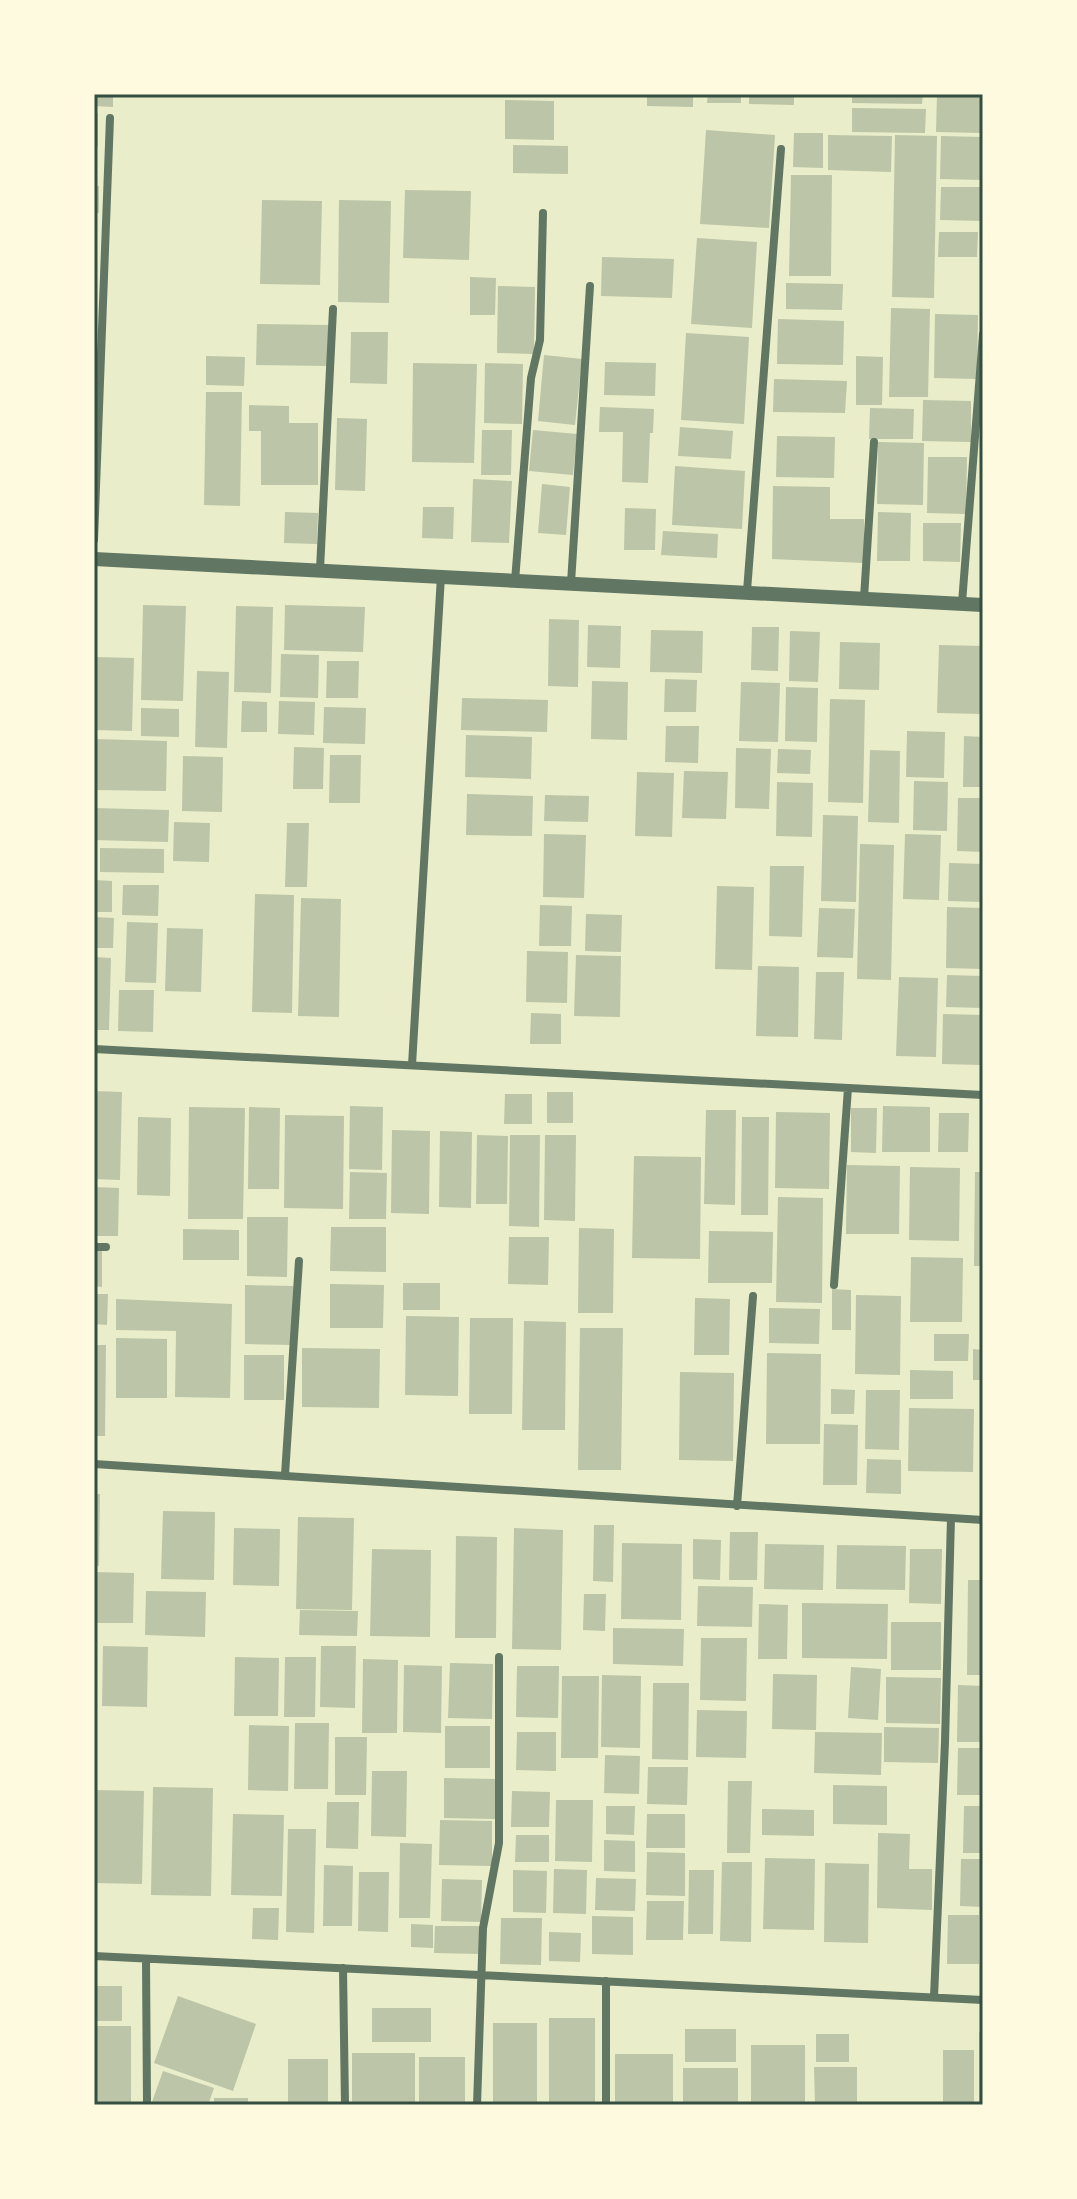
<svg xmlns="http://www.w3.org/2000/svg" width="1077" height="2199" viewBox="0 0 1077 2199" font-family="Figtree,sans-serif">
  <rect width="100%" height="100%" fill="#e9edc9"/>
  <path fill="#bcc5a7" d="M94,94h19v13l-19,-1z
    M647,94h46v13l-46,-1z
    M708,94h33v9h-34z
    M749,94h45v11l-45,-1z
    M852,94h71l-1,10 -70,-1z
    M937,94h45l-1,39 -45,-1z
    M505,100l49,1v39l-49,-1z
    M852,108l74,1 -1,24 -73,-1z
    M94,113h4v34h-4z
    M706,130l69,5 -6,93 -69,-4z
    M794,133h29v35l-30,-1z
    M828,135l64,1 -1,36 -63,-2z
    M895,135l42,1 -3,162 -42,-1z
    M941,136l42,1v43l-43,-1z
    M513,145l55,1v28l-55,-1z
    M791,175h41l-1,101h-42z
    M94,186h5v27h-5z
    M941,187h42v34l-43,-1z
    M405,190l66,1 -2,69 -66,-2z
    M262,200l60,1 -2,84 -60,-1z
    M339,200l52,1 -2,102 -51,-1z
    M939,232h39l-1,25h-39z
    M697,238l60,4 -5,86 -61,-4z
    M602,257l72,2 -2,39 -71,-2z
    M470,277l26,1 -1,37h-25z
    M786,283l57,1 -1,26 -56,-1z
    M498,286l37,1 -1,67 -37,-1z
    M891,308l39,1 -2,88h-39z
    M935,314l43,1 -1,64 -43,-1z
    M778,319l66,2 -1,44 -66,-1z
    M257,324l72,1 -1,41 -72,-1z
    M351,332h37l-1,52 -37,-1z
    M686,333l63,4 -5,87 -63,-4z
    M544,355l38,4 -7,66 -37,-4z
    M206,356l39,1 -1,29 -38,-1z
    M856,356l27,1 -1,48h-26z
    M605,362l51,1 -1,33 -51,-1z
    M413,363l64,1 -3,99 -62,-1z
    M485,363l38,1 -1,60 -38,-1z
    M774,379l73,2 -2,32 -72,-1z
    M206,392h36l-2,114 -36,-1z
    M923,400l48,1v41l-49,-1z
    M249,405l40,1v17h29v62h-57v-54h-12z
    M600,407l54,2 -1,24h-3l-2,50 -26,-1 1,-50h-24z
    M870,408l44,1 -1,30h-44z
    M337,418l30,1 -2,72 -30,-1z
    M680,427l53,4 -2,28 -53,-3z
    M482,430h30l-1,45h-30z
    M533,430l44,4 -4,41 -44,-4z
    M777,436l58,1 -1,41 -58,-1z
    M878,442l46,1 -1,62 -46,-1z
    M928,457h39l-1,57 -39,-1z
    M675,466l70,5 -3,58 -70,-4z
    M473,479l39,2 -3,62 -38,-1z
    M542,484l28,3 -4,48 -28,-2z
    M773,486l57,1v32h34v44l-92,-4z
    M423,507h31l-1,32 -31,-1z
    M625,508l31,1 -1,41h-31z
    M285,512l33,1 -1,31 -33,-1z
    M878,512l33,1 -1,48h-33z
    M923,523h38l-1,39 -37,-1z
    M663,531l55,3 -1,24 -56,-3z
    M143,605l43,1 -3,95 -42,-1z
    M285,605l80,2 -2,45 -79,-2z
    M236,606l37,1 -2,86 -37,-1z
    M549,619l30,1 -1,67 -30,-1z
    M588,625l33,1 -1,42 -33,-1z
    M752,627h27l-1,44 -27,-1z
    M651,630l52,1 -1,42 -52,-1z
    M790,631l30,1 -2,50 -29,-1z
    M840,642l40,1 -1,47 -40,-1z
    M939,645l44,1v68l-46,-1z
    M281,654l38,1 -1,43 -38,-1z
    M94,657l40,1 -2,73 -38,-1z
    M327,661h32l-1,37h-32z
    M197,671l32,1 -2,76 -32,-1z
    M665,679l32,1 -1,32h-32z
    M592,681l36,1 -1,58 -36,-1z
    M741,682l39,1 -2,59 -39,-1z
    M786,687l32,1 -1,54 -32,-1z
    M462,698l86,2 -1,32 -86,-2z
    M830,699l35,1 -2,103 -35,-1z
    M242,701l25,1v30h-26z
    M279,701l36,1 -1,33 -36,-1z
    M324,707l42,1 -1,36 -42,-1z
    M141,708l38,1v28l-38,-1z
    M666,726h33l-1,37 -33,-1z
    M907,731l38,1 -1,46 -38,-1z
    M466,735l66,2 -1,42 -66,-2z
    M964,736l19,1v50h-20z
    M94,739l73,2 -1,50 -72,-1z
    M294,747l30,1 -1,41h-30z
    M736,748l35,1 -2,60 -34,-1z
    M778,749l33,1 -1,24 -33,-1z
    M870,750l30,1 -1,72 -31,-1z
    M330,755h31l-1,48h-31z
    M183,756l40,1 -1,55 -40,-1z
    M684,771l44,1 -2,47 -44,-1z
    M637,772l37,1 -2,64 -37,-1z
    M914,781l34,1 -1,49 -34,-1z
    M777,782l36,1 -1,54 -36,-1z
    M467,794l66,2 -1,40 -66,-1z
    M545,795l44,1 -1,26 -44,-1z
    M958,798h25v54l-26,-1z
    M94,808l75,2 -1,32 -74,-2z
    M823,815l35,1 -2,86 -35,-1z
    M174,822l36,1 -1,39 -36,-1z
    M287,823h22l-2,64h-22z
    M544,834l42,1 -2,63 -41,-1z
    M905,834l36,1 -2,65 -36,-1z
    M860,844l34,1 -3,135 -34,-1z
    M100,848l64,1v24l-64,-1z
    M949,863l34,1v38l-35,-1z
    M770,866h34l-2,71 -33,-1z
    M94,880l18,1v31h-18z
    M123,885h36l-1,31 -36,-1z
    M717,886l37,1 -2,83 -37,-1z
    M255,894l39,1 -2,118 -40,-1z
    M301,898l40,1 -2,118 -41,-1z
    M540,905l32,1 -1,40h-32z
    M947,907l36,1v61l-37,-1z
    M819,908l36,1 -2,49 -36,-1z
    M586,914l36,1 -1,37 -36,-1z
    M94,917l20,1 -1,30h-19z
    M127,922l31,1 -2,60 -31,-1z
    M167,928l36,1 -2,63 -36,-1z
    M527,951l41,1 -1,51 -41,-1z
    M576,955l45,1 -1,61 -46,-1z
    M94,957l17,1 -2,72h-15z
    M758,966l41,1 -1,70 -42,-1z
    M816,972h28l-2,68 -28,-1z
    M947,975l36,1v32l-37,-1z
    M899,977l39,1 -2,79 -40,-1z
    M119,990h35l-1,42 -35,-1z
    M531,1013l30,1v30h-31z
    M943,1014l40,1 -1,50 -40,-1z
    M94,1091l28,1 -2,88 -26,-1z
    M547,1092h26v31h-26z
    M505,1094h27v30h-28z
    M350,1106l33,1 -1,63 -33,-1z
    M883,1106l47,1v45h-48z
    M189,1107l56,1 -2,111h-55z
    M249,1107l31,1 -1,81h-31z
    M851,1108h26l-1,45 -25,-1z
    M706,1110h30l-1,95 -31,-1z
    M776,1112l54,1 -1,76 -54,-1z
    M939,1113h30l-1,39h-30z
    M285,1115l59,1 -1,93 -59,-1z
    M138,1117l33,1 -1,78 -33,-1z
    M742,1117h27l-1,98h-27z
    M392,1130l38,1 -1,83 -38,-1z
    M440,1131l32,1 -1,76 -32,-1z
    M477,1135l31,1 -1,68h-31z
    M510,1135h30l-1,92 -30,-1z
    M545,1135h31l-1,86 -31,-1z
    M634,1156l67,1 -1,102 -68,-1z
    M847,1165l53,1 -1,68h-53z
    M910,1167l50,1 -1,73 -50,-1z
    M350,1172l37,1 -1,46h-37z
    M975,1172h8v94h-9z
    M94,1187l25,1 -1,48h-24z
    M778,1197l45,1 -1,105 -46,-1z
    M247,1217h41l-1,60 -40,-1z
    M331,1227h55v45l-56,-1z
    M579,1228l35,1 -1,84h-35z
    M183,1229l56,1v30h-56z
    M709,1231l64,1 -1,51h-64z
    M509,1237h40l-1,48 -40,-1z
    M94,1251h8v36l-8,-1z
    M911,1257l52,1 -1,64h-52z
    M403,1283h37v27h-37z
    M330,1284l54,1 -1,43h-53z
    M245,1285l48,1 -1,59 -47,-1z
    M832,1289l19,1v40h-19z
    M94,1294h14l-1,31 -13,-1z
    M856,1295l45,1 -1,79 -45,-1z
    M695,1298l35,1 -1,56h-35z
    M116,1299l116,5 -2,94 -55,-1 1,-66 -60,-1z
    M769,1308l51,1 -1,35 -50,-1z
    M406,1316l53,1 -1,79 -53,-1z
    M470,1318h43l-1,96h-43z
    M524,1321l42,1 -1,108h-43z
    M580,1328h43l-2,142h-43z
    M934,1334h35l-1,27h-34z
    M116,1338l51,1v59h-51z
    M94,1345h12l-1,91h-11z
    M302,1348l78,1 -1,59 -77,-1z
    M973,1349l10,1v30h-10z
    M767,1353l54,1 -1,90h-54z
    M244,1355h40v45h-40z
    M910,1370l43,1v28h-43z
    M680,1372l54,1 -1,88 -54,-1z
    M831,1389l24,1 -1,24h-23z
    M866,1390h34l-1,60 -34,-1z
    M909,1408l65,1 -1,63 -65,-1z
    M824,1424l34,1 -1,60h-34z
    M867,1459l34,1v34l-35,-1z
    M94,1494h6l-1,72 -5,-1z
    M163,1511l52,1 -1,68 -53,-1z
    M298,1517l56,1 -2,92 -56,-1z
    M594,1525h20l-1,57 -20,-1z
    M234,1528l46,1 -1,57 -46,-1z
    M514,1528l49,2 -2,120 -49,-1z
    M730,1532h28l-1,48h-28z
    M456,1536l41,1 -1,101h-41z
    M693,1539l28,1 -1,40 -27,-1z
    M622,1543l60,1 -1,76 -60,-1z
    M765,1544l59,1 -1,45 -59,-1z
    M837,1545l69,1 -1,44 -69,-1z
    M372,1549l59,1 -1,87 -60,-1z
    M910,1549h32l-1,55 -32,-1z
    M94,1572l40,1 -1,50h-39z
    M968,1580h15v95h-16z
    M698,1586l55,1 -1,40 -55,-1z
    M146,1591l60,1 -1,45 -60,-2z
    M584,1594h22l-1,37 -22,-1z
    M802,1603l86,1 -1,55 -85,-1z
    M759,1604l29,1 -1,54h-29z
    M300,1610l58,1 -1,25 -58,-1z
    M891,1622h50v48h-50z
    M613,1628l71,1 -1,37 -70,-2z
    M701,1638h46l-1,63 -46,-1z
    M103,1646l45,1 -1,60 -45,-1z
    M321,1646h35l-1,62 -35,-1z
    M235,1657l44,1 -1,58h-44z
    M285,1657h31l-1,60h-31z
    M363,1659l35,1 -1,73h-35z
    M450,1663l43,1 -1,55 -44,-1z
    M404,1665l38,1 -1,67 -38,-1z
    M517,1666h42l-1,52 -42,-1z
    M851,1667l30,2 -3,51 -30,-2z
    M773,1674l44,1 -1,55 -44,-1z
    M602,1675l39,1 -1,72 -39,-1z
    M562,1676h37l-1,82h-37z
    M886,1677l55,1 -1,46 -54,-1z
    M653,1683h36l-1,77 -36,-1z
    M958,1685l25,1v56h-26z
    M697,1710l50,1 -1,47 -50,-1z
    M295,1723h34l-1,66h-34z
    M249,1725l40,1 -1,65 -40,-1z
    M445,1726h45v42h-45z
    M884,1727l55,1 -1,35 -54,-1z
    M517,1732h39v39l-40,-1z
    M815,1732l67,1 -1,42 -67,-2z
    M335,1737h32l-1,58h-31z
    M958,1748h25v47h-26z
    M605,1755l35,1 -1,38 -35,-1z
    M648,1767h40l-1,38 -40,-1z
    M372,1771h35l-1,66 -35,-1z
    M444,1778l51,1v40l-51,-1z
    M728,1781h24l-2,72h-23z
    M833,1785l54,1v39l-54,-1z
    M153,1787l60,1 -2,108 -60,-1z
    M94,1790l50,1 -2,93 -48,-1z
    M512,1791l38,1 -1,35h-38z
    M556,1800h37l-1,62 -37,-1z
    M327,1802h32l-1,47 -32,-1z
    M606,1806h29l-1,29 -28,-1z
    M964,1806h19v47h-20z
    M762,1809l52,1v26l-52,-1z
    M233,1814l51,1 -2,81 -51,-1z
    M647,1814h38v34h-39z
    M440,1820l52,1v45l-53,-1z
    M288,1829h28l-2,104 -28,-1z
    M878,1833l32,1 -1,35h23v41l-55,-2z
    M516,1835h33v27h-34z
    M604,1840l31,1v31l-31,-1z
    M400,1843l32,1 -2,74h-31z
    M647,1852l38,1v43l-39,-1z
    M765,1858l50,1 -1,71 -51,-1z
    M961,1859h22v48l-23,-1z
    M722,1862h30l-1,80 -31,-1z
    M825,1863l44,1 -1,79 -44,-1z
    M324,1865l29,1 -1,60h-29z
    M554,1869l33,1 -1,44 -33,-1z
    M513,1870l34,1 -1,42 -33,-1z
    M689,1870h25l-1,64h-25z
    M359,1872h30l-1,60 -30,-1z
    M596,1878l40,1 -1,32 -40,-1z
    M442,1879l40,1 -1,42 -40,-1z
    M647,1901h37l-1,39h-37z
    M253,1908h26l-1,32 -26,-1z
    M948,1915h31v49h-32z
    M592,1916l41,1v38l-41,-1z
    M501,1918h41l-1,47 -41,-1z
    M411,1924l22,1v23l-22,-1z
    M435,1926h44v28l-45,-1z
    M549,1932l32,1 -1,29 -31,-1z
    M94,1986h28v35h-28z
    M178,1996l78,28 -23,67 -79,-28z
    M372,2008h59v34h-59z
    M549,2018h46v87h-46z
    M493,2023h44v82h-44z
    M94,2026h37v79h-37z
    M685,2029h51v33h-51z
    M979,2032h4v73h-4z
    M816,2034h33v28h-33z
    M751,2045h54v60h-54z
    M943,2050h31v55h-31z
    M352,2053h63v52h-63z
    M615,2054h58v51h-58z
    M419,2057h46v48h-46z
    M288,2059h40v46h-40z
    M814,2067h43v38h-42z
    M683,2068h55v37h-55z
    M163,2071l51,17 -6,17h-57z
    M214,2098h34v7h-34z"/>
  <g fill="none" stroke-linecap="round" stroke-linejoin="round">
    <path stroke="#617663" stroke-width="8" d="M94,540l16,-422
      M320,569l13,-260
      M515,581l16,-203 9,-38 3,-127
      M571,583l19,-297
      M747,591l34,-442
      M864,598l10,-156
      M962,603l21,-269
      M94,1049l889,46
      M412,1065l29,-489
      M94,1247h12
      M834,1285l14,-197
      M94,1464l889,56
      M285,1475l14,-214
      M737,1506l16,-210
      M94,1956l889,44
      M146,1959l1,146
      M343,1968l2,137
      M934,1997l11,-255 6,-224
      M477,2105l6,-177 16,-85v-186
      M606,2105v-124"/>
    <path stroke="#617663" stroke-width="14" d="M94,559l889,46"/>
  </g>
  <rect width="1077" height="2199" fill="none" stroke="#fefae0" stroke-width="192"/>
  <rect x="96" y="96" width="885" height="2007" fill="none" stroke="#344e41" stroke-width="3"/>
</svg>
